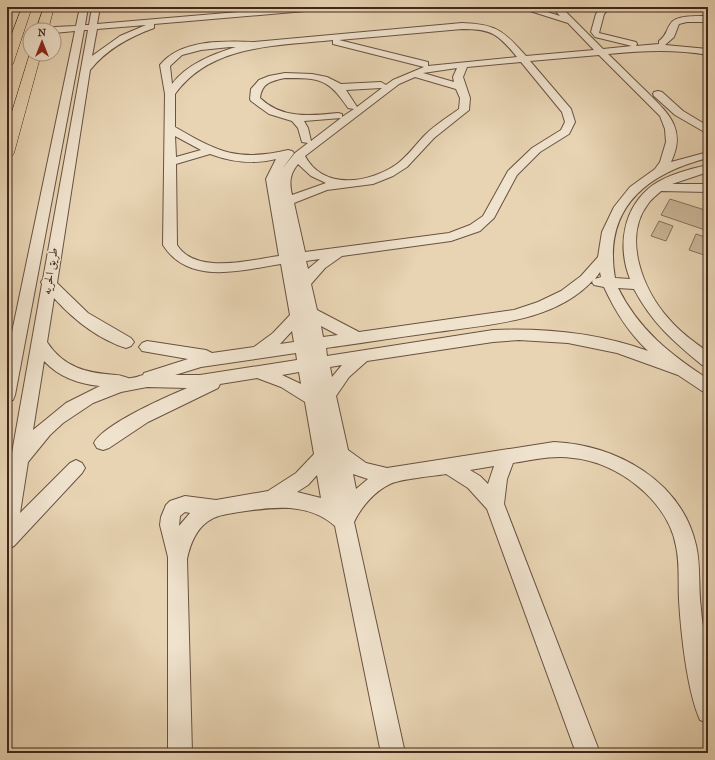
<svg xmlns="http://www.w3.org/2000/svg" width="715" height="760" viewBox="0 0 715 760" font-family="'IM FELL French Canon',Amiri,serif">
  <rect width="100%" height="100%" fill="#e8d4b3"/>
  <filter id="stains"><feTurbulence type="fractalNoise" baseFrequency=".005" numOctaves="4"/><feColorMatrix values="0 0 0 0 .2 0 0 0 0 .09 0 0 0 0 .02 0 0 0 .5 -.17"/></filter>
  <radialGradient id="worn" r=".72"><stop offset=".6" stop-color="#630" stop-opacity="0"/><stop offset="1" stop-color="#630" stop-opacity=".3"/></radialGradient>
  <path fill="#cbb799" stroke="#856f5a" d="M670,199l38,12v20l-47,-16z
    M659,221l14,5 -7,15 -15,-5z
    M696,234l12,4v8l-4,9 -15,-5z"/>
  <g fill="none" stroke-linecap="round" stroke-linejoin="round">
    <g stroke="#695242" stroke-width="2">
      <path id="minor" d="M80,7h8l-3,18h4l3,-18h8l-3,17 202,-17h33l-4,2 -174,15v4c-25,9 -47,21 -64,42l-33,213 31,30 43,25 3,4 -3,4 -5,2c-28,-9 -53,-29 -72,-50l-7,44c17,26 40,31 69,33 5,0 8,2 12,3 4,1 11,-2 15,-3l1,-2 44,-14 -46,-8 -3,-4 3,-4 5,-2 59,9 6,3 42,-6 19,-14 17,-18 -9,-51c-40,6 -92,22 -118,-19l2,-151 -5,-29c21,-26 64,-24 94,-23l208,-19c34,1 42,8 64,33l68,-6 -26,-27 -38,-12 -1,-2 2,-2 29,9 -8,-9h9l42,42 29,-3 -37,-9 -4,-5 5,-18 6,-7h8l-6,7 -5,19 37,9 1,2 -1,2 23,-2v-3c9,-7 6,-10 12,-18 5,-8 28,-7 37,-7v6h-21l-8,2 -5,13 -9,8 43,4v6c-35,-6 -65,-4 -100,-1 13,12 25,25 38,37 22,22 41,38 25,71l37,-10v6c-63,16 -105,51 -93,120l15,1c-13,-33 -7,-72 23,-94 16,-11 37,-16 55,-20v7l-36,12h36v8l-47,-1c-4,4 -10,8 -13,13 -26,34 -5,86 21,115 11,13 25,23 39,33v15l-6,-2c-29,-24 -50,-42 -68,-76l-16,-1c21,42 52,66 90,91v14l-6,-2 -24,-16 -61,-22 -49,-10 -49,-3 -26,2 -126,19 -18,16 -13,19 12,54 18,13 21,5 167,-26c62,3 127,38 142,103 5,21 2,42 5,64 1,17 6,34 7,51 2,21 0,42 0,63l-8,-3c-13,-30 -19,-86 -21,-120 -1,-18 1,-36 -3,-54 -8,-45 -58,-84 -103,-88 -20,-3 -40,2 -60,5l-6,16 -3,25 96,249h-24l-89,-244 -19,-21 -22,-14c-12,2 -46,5 -56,10 -15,7 -29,23 -36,38l51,231h-24l-46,-227c-27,-24 -63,-19 -96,-14 -12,2 -23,3 -32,10 -12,9 -17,23 -20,37l5,194h-24v-196l-8,-32 1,-8 5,-12 4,-4 15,-5 31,4 52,-9 28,-18 18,-19 -9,-52 -24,-15 -24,-9 -37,6 -2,4 -70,34 -39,26 -6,2 -6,-2 -3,-5c10,-19 72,-46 93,-55l-40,-1 -26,5 -28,11 -30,20 -13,12 -22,27 -8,51 50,-50 6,-3 6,3 3,5 -3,5 -68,73 -7,3v-68l35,-197 -1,-2 2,-3 45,-249h-4l-69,365 -2,5 -6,1v-45l68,-325 -21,2v-3h-4l4,-3 22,-1zM146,25l-26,11 -28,20 5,-27zM462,29c30,0 36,5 55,28l-89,9v-4l-89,-22zM333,40v4l91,23 -31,13 -7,5 -5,-3 -40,2 -14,-7 -15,-3 -27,-1 -16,3 -10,4 -8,9 -1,10 1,2 18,13 23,7 6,7 4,14 6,1 -13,10 -13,16 12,-16 -2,-2 -4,-1c-50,12 -70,2 -113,-23v-33c36,-50 102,-48 158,-54zM230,47h6c-23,7 -49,17 -64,37l-2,-18 12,-11 19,-5zM599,55l61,61 5,13 1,13 -6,20 -5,7 -25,18 -16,20 -12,25 -4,25 -17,19 -20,15 -23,11 -24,8 -155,22 -42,-22 -6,-26 14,-16 17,-12 109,-15 29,-10 14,-13 23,-43 23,-23 29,-18 6,-12 -4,-13 -41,-48zM521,62l41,50 3,10 -4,8 -29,18 -24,23 -25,45 -13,9 -21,8 -144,19 -11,-49 33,-13 46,-6 20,-8 14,-9 27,-29 35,-28 1,-12 -7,-21 4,-10zM457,68l-4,9 1,5 -31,-9zM415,77l41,12 4,9 -1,11c-11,8 -24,16 -34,26 -9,9 -17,21 -28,29 -27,19 -73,27 -92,-8l94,-72zM285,78c35,0 44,1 63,30l6,1 -12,8v-3l-4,-1c-28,3 -56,6 -78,-15 2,-15 11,-17 25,-20zM382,88l-25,19 -11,-17 35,-2zM341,118l-30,23 -3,-13 -4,-7zM175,136l26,14 -25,7zM210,154c22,8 43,11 66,5l-10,20 13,77c-29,4 -83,19 -102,-11l-1,-81zM298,164l13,12 15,7 -34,12c-3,-13 -2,-21 6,-31zM320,259l-12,10 -2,-8zM600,272l1,5 -6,2zM593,280l-1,2 2,3 10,2c11,24 24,45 44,64 -50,-18 -102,-23 -155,-21l-166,26 -1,-8c37,-5 73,-11 111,-16 53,-8 118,-10 156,-52zM321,326l17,9 -15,2zM292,331l2,11 -14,2zM296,353l1,7 -97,15h-25l26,-8zM44,361c15,16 35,23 56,25l-34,17 -33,27zM342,365l-10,12 -2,-10zM299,372l2,12 -19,-9zM494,466l-6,18 -8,-8 -10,-6zM353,474l15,5 -12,10zM317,475l4,23 -24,-6 11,-7zM185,512l5,1 -11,13 1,-10z
        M658,91l4,1 21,19 25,15v8l-33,-19 -21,-19 -1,-2 1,-2z"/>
    </g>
    <g stroke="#3f271c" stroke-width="1">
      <path id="major" d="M22,7h10l-19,57 -6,4v-21z
        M44,7h10l-6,23h-12z
        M30,53v1h11l-27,99 -2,3 -5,1v-29z"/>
    </g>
    <use href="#minor" fill="#f0e3ce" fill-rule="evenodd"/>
    <use href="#major" fill="#e8d4b3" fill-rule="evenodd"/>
  </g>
  <g text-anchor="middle" stroke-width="3" stroke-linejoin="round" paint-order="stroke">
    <g font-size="12" fill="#3f271c" stroke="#f0e3ce">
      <text transform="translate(50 271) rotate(-81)" y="4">طريق الحريه</text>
    </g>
  </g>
  <rect width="715" height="760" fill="none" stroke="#e8d4b3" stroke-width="24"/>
  <rect x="8" y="8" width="699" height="744" fill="none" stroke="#3f271c" stroke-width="2"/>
  <rect x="12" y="12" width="691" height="736" fill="none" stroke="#3f271c"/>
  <g transform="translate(42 42)"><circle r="19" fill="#f0e3ce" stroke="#a99887"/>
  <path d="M0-3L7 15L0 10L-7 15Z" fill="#8f2418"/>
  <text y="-6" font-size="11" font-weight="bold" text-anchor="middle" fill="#3f271c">N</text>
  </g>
  <rect width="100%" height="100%" filter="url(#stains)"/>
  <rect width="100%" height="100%" fill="url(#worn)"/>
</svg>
